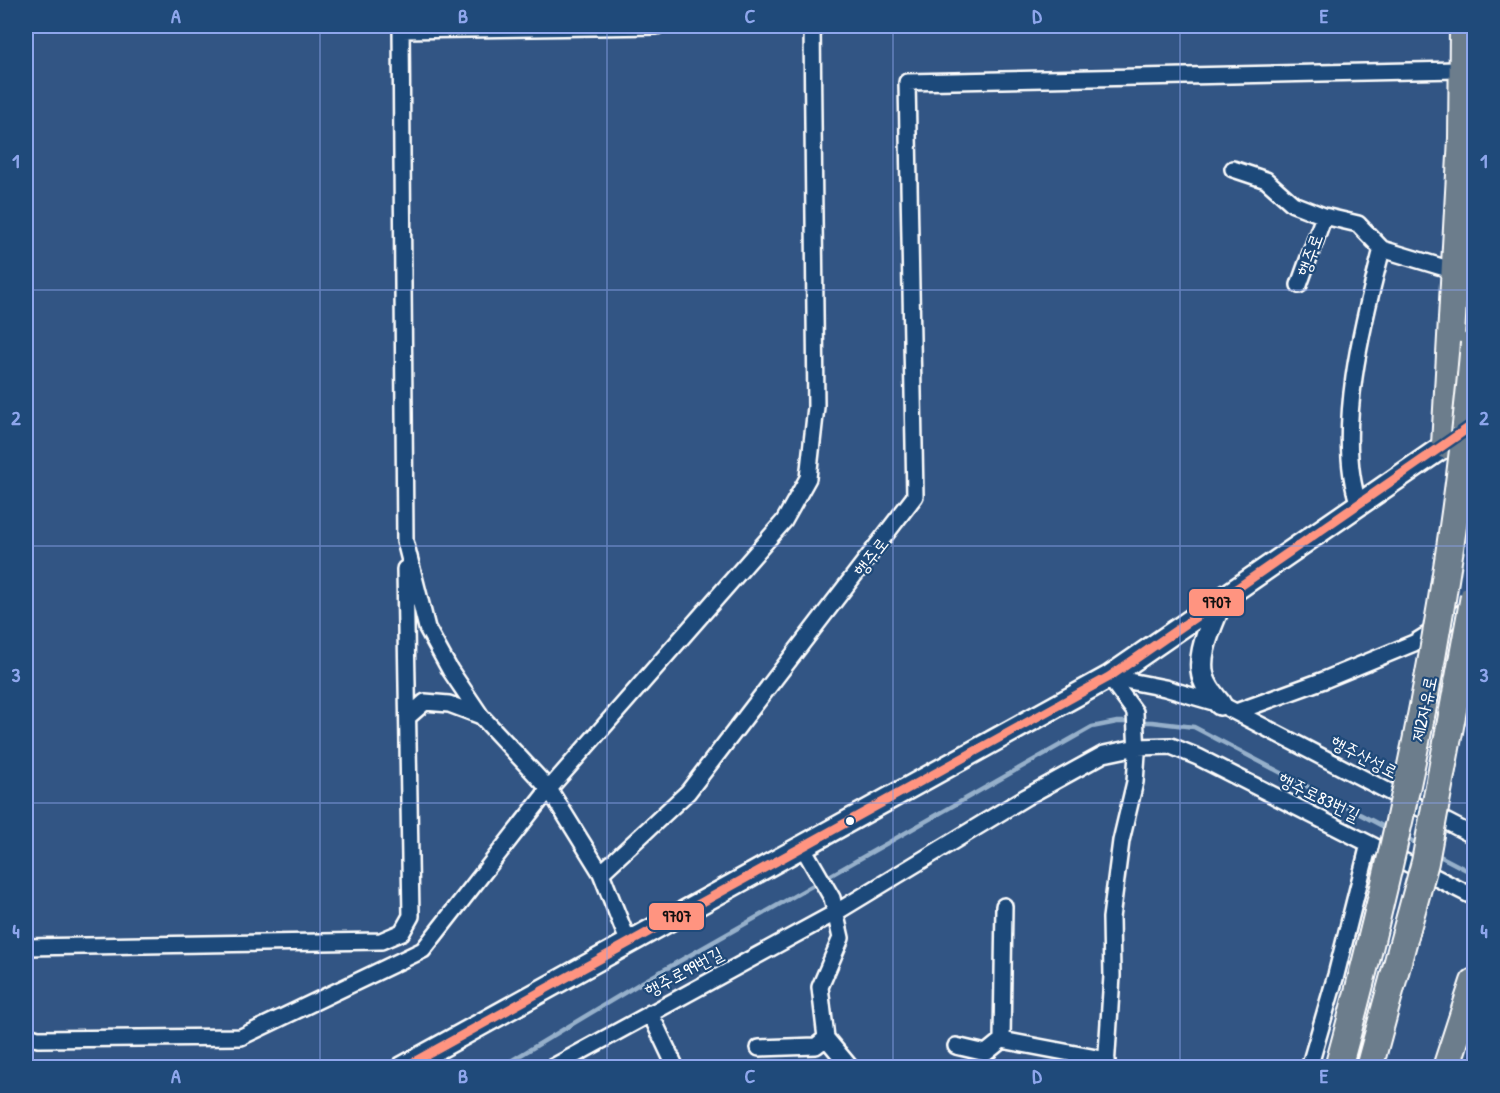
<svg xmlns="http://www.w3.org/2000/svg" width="1500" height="1093" viewBox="0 0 1500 1093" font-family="'Patrick Hand','Poor Story',sans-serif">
  <rect width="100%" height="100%" fill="#325584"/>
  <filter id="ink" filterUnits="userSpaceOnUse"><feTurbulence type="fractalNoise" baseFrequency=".0167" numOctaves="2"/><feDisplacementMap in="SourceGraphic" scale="12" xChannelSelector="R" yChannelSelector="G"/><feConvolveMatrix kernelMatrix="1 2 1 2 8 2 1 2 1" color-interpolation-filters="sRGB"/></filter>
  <g filter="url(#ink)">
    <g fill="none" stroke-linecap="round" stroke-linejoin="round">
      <path stroke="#96b0ca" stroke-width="4.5" d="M1403,836l16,9
        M1434,853l40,21
        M499,1068l140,-84 453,-257 25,-5h35l42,5 196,103"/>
      <g stroke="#fff" stroke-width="20">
        <path id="minor" d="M402,30l255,-4
          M1233,169l33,11 27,24 31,12
          M1299,285l25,-69 34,8 24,25 63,19
          M1359,505c-25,-71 4,-184 23,-256
          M1109,677l56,11 55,16 254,132
          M1236,712l88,-32 90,-37 60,-38
          M408,717l17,-15 24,2 32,12
          M802,846l30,52 9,40 -21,49 6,51 25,30
          M601,873l-52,-84 235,-268 24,-43 8,-71 -4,-381
          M628,941l-27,-68 87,-81 227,-296 -8,-414 550,-12
          M26,947l355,-6 21,-9 9,-16 -6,-347
          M650,1013l26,55
          M26,1035l12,4 203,-2 182,-87 126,-161 -68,-73 -31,-46 -23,-42 -22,-87 -4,-515
          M1002,1040l2,-134
          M956,1046l30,7 16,-13 105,20
          M759,1048l57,-2 10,-8
          M551,1068l284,-155 191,-116 78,-43 33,-7 34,-1 27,11 276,140
          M1106,1068l6,-92 -1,-58 10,-77 14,-59 2,-28 -2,-42 -26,-35
          M1309,1068l27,-93 33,-131"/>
      </g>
      <g stroke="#fff" stroke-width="26">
        <path id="secondary" d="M1220,704c-5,-6 -11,-13 -14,-20 -13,-25 6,-59 15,-83
          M402,1068l707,-391 348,-240"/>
      </g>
      <g stroke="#fff" stroke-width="30">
        <path id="trunk" d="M1445,445l17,-307 1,-112
          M1446,1068l28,-86"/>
      </g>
      <use href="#minor" stroke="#1f4a7a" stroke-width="15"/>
      <use href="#secondary" stroke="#1f4a7a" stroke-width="21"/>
      <use href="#trunk" stroke="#6c7d8c" stroke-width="26"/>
      <g stroke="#fff" stroke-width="30" stroke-linecap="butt">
        <path id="trunk-bridge" d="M1338,1068c65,-240 115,-477 136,-725
          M1369,1068l56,-206 49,-266"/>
      </g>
      <use href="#trunk-bridge" stroke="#6c7d8c" stroke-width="26"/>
      <g stroke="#1f4a7a" stroke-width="14">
        <path id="bus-1" d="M403,1068l706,-391 365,-253"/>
      </g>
      <use href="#bus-1" stroke="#ff9480" stroke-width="9"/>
    </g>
  </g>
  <path fill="none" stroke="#8ea6ec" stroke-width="1.5" stroke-opacity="0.55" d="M320,26v1042M607,26v1042M893,26v1042M1180,26v1042M26,290h1448M26,546h1448M26,803h1448"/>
  <circle fill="#fff" stroke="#1f4a7a" stroke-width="2" cx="850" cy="821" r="5"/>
  <g text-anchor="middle" stroke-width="4.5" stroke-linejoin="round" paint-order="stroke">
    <g font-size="18" fill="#fff" stroke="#1f4a7a">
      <text transform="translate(1310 255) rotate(-70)" y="6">행주로</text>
      <text transform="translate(871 557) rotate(-52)" y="6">행주로</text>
      <text transform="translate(1424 709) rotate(-78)" y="6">제2자유로</text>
      <text transform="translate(1364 757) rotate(27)" y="6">행주산성로</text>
      <text transform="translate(1319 797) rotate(26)" y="6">행주로83번길</text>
      <text transform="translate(684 972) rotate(-28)" y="6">행주로99번길</text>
    </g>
  </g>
  <g stroke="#1f4a7a" stroke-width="2">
    <rect x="1188" y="588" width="57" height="29" rx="6" fill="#ff9480"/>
    <rect x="648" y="902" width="57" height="29" rx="6" fill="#ff9480"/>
  </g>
  <g font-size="16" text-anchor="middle" font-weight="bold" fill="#111">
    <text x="1217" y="608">9707</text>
    <text x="677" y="922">9707</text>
  </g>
  <rect width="1500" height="1093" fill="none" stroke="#1f4a7a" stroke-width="66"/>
  <rect x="33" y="33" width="1434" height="1027" fill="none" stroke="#8ea6ec" stroke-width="2"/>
  <g font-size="20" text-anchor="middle" font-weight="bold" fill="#8ea6ec">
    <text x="176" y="23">A</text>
    <text x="463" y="23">B</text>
    <text x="750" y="23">C</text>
    <text x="1037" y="23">D</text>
    <text x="1324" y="23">E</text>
    <text x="16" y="168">1</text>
    <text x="1484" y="168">1</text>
    <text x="16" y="425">2</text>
    <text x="1484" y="425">2</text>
    <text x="16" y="682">3</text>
    <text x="1484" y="682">3</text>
    <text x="16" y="938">4</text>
    <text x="1484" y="938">4</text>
    <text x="176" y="1083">A</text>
    <text x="463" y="1083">B</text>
    <text x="750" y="1083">C</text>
    <text x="1037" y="1083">D</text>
    <text x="1324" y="1083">E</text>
  </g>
</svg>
